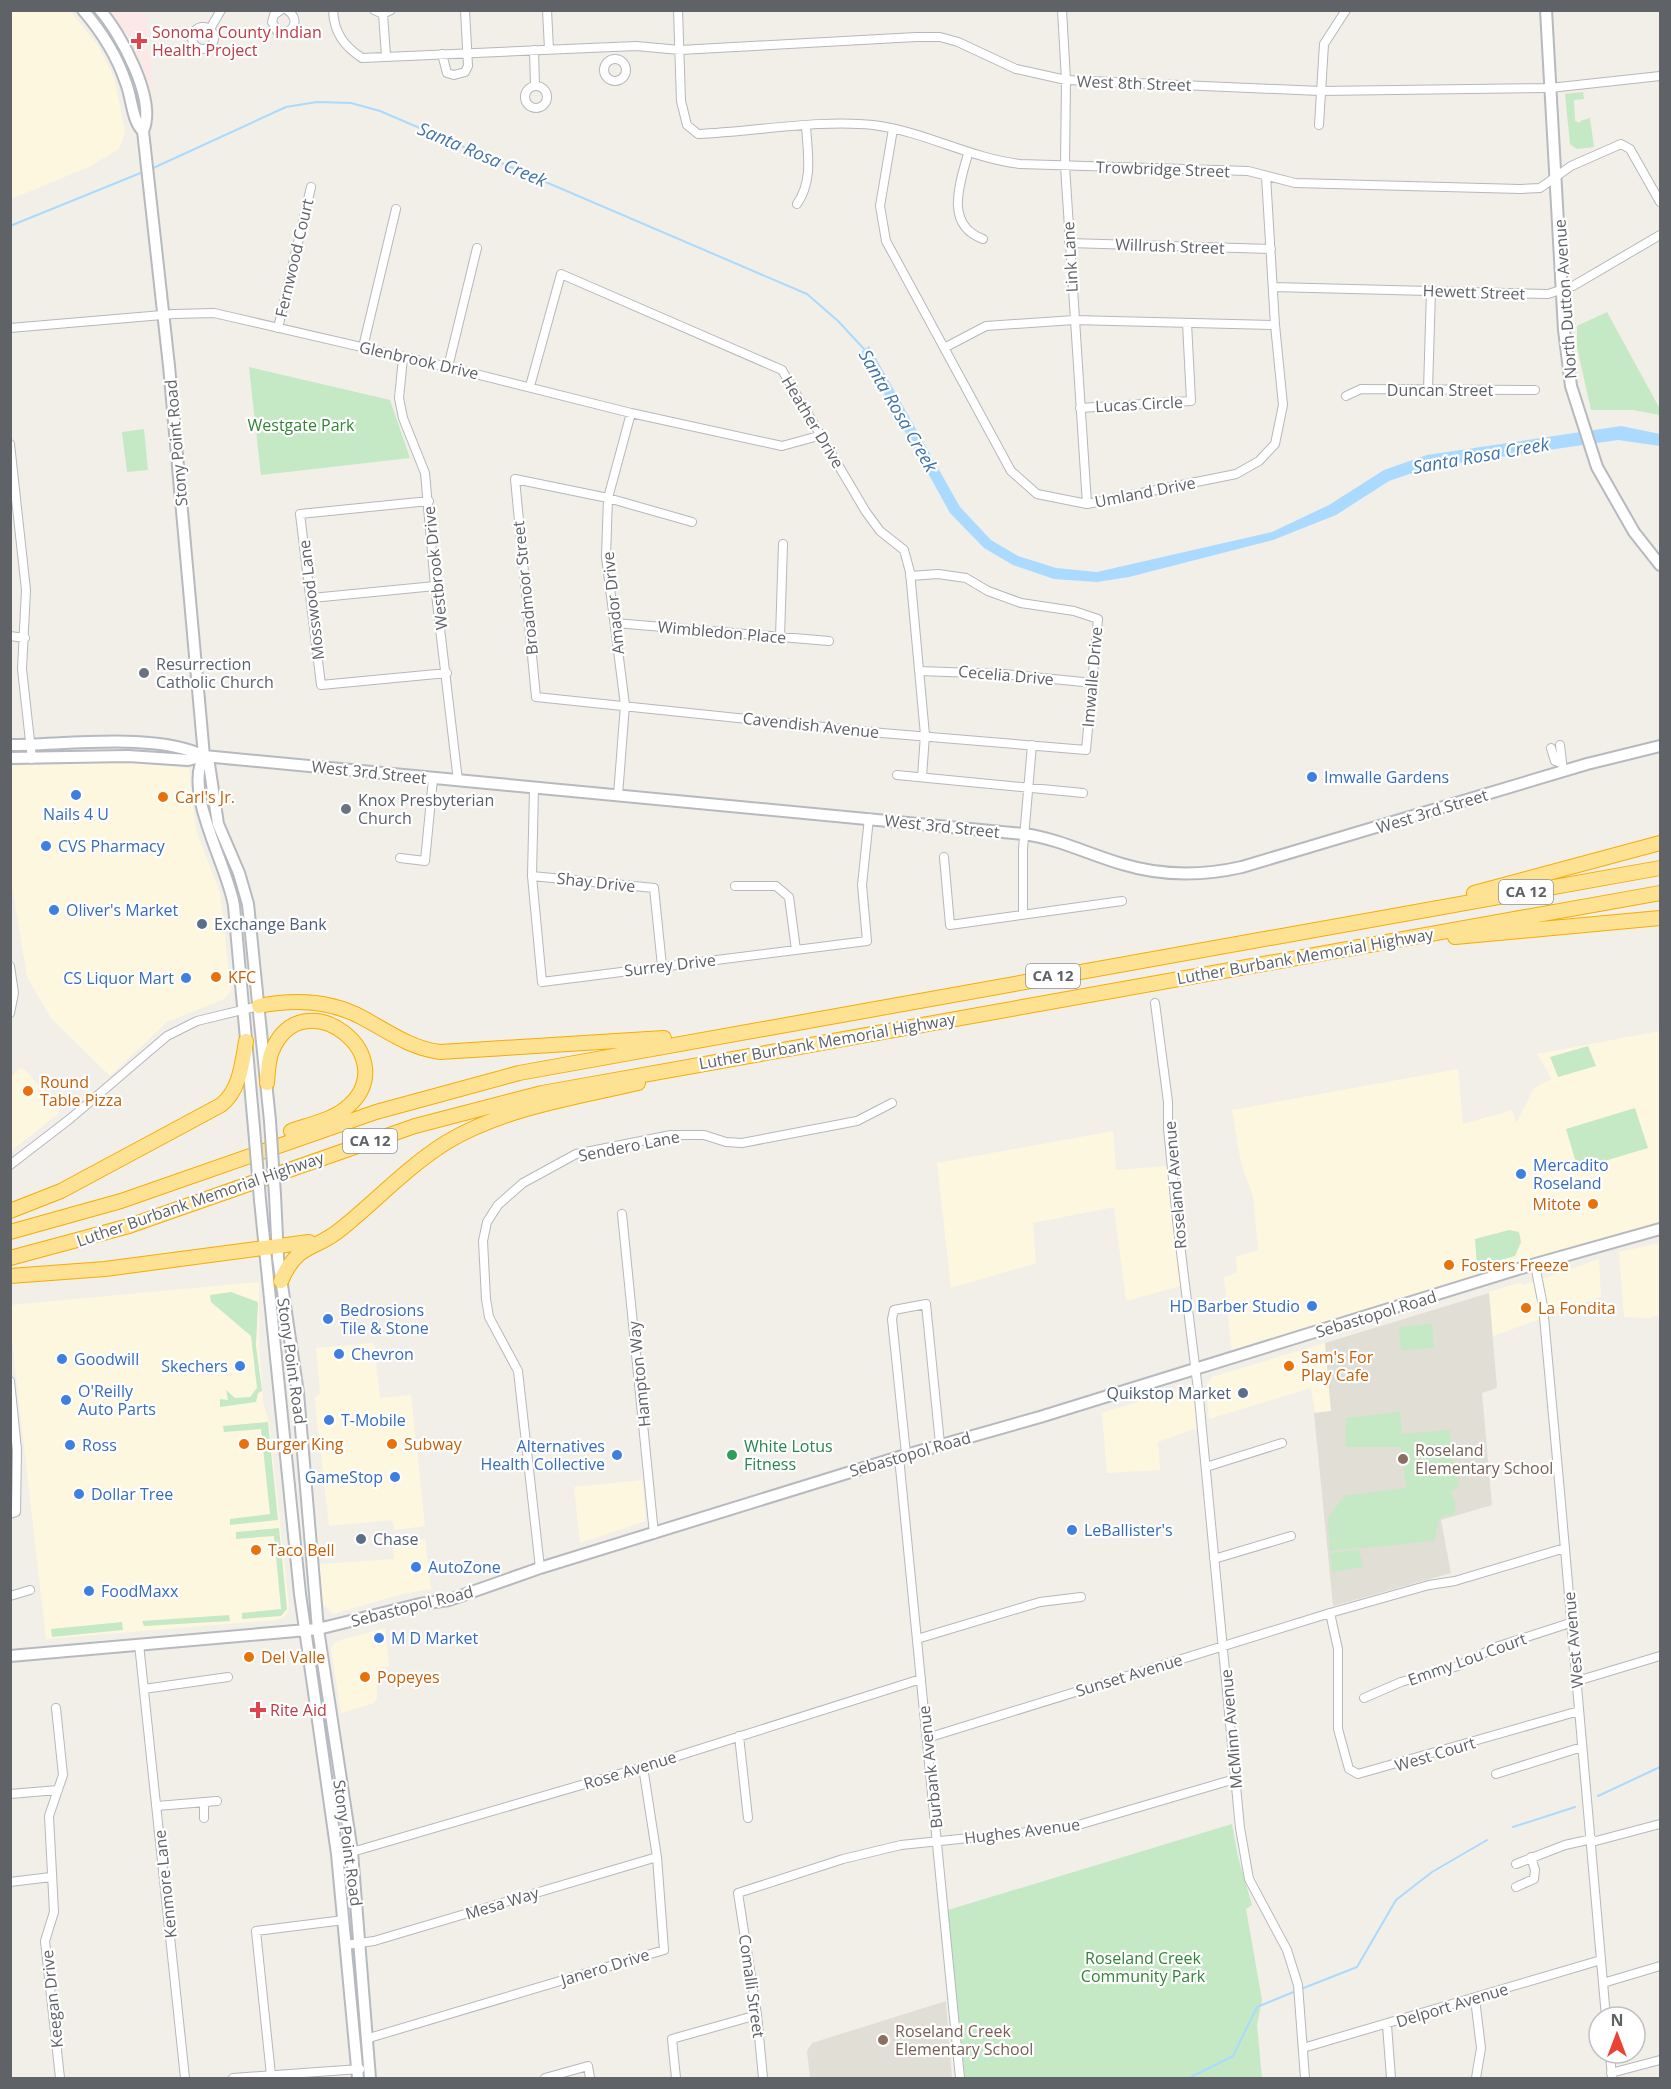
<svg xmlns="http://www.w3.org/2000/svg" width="1671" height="2089" viewBox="0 0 1671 2089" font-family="'Open Sans',sans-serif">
  <rect width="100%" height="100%" fill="#f1efe8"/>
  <path fill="#fef7e0" d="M11,10h58l3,3 26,33 16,31 11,55 -6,17 -30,18 -78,32z
    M126,762l63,6 7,62 24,63 11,98 -7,8 -57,23 -57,54 -59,-58 -24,-41 -16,-99v-112z
    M1660,1031v194l-428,130 -8,-77 13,-6 -1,-15 22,-7 -5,-54 -12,-33 -9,-53 226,-41 5,55 49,-14 4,13 19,-36 17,-8 -15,-25z
    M20,1068l5,2 35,40 -2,4 -47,37v-74z
    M1113,1131l3,39 53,-4 12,120 -55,15 -12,-94 -81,16 3,40 -85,25 -14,-125z
    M1660,1243v72l-11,3 -25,-1 -5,-65z
    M1599,1259l2,38 -108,39 -4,-44 30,-9 5,2z
    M259,1282v63l4,57 6,20 20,185 -2,7 -5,4 -8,2 -228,19 -35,-307 -1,-27z
    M374,1343l6,55 31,-3 14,131 -31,4 -2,-10 -63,6 -13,-113 -1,-15 5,-5 -4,-45z
    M1325,1343l6,68 -16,2 -4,-25 -102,31 -3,-34 6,-8z
    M1181,1388l11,7 7,32 -41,15 2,28 -53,3 -5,-60z
    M642,1480l4,41 -66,22 -6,-56z
    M425,1539l6,50 -29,5 -69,20 -10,-10 -4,-40 75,-5 -1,-17z
    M385,1628l4,38 -13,2 1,29 -3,6 -33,10 -10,-65 6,-7z"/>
  <path fill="#e1ded6" d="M1489,1293l8,95 -15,5 10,112 -51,15 10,53 -118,33 -19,-193 17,-2 -6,-68z
    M946,2001l6,77h-142l-3,-27 5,-8z"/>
  <path fill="#fce8e6" d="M110,11h36l8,86 -14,-36z"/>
  <path fill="#c5e8c5" d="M1583,92l1,7 -10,1 1,21 5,2v-2l10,-3 4,29 -17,2 -7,-5 -5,-50z
    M1607,312l53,97v6l-27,-5h-42l-14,-63v-21z
    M249,367l141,33 20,58 -149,17z
    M144,429l4,41 -21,2 -5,-40z
    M1588,1046l8,20 -38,11 -8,-20z
    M1635,1108l13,40 -70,21 -12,-40z
    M1509,1230l10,2 2,10 -6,14 -38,11 -2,-28z
    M231,1292l27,10 -2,44 6,45 -4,2 -2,9 -36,5v-8l8,1 -2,-10 9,8 15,-1 7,-9 -6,-52 -40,-34 -1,-7z
    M1432,1324l2,24 -33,2 -2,-23z
    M1400,1412l2,22 48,-4 4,47h4l1,10 -9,5 5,8v14l-16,4 -5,23 -104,10 -2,-33 16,-22 62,-8 -5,-41h-55v-29z
    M268,1422l10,98 -48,5v-6l40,-5 -9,-85 -37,3 -1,-6z
    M279,1528l8,81 -6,7 -39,3v-6l39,-4 -7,-73 -38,3v-7z
    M1359,1550l4,17 -31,5 -2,-19z
    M229,1615l1,6 -86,5 -2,-5z
    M122,1622l1,8 -71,7 -1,-8z
    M1232,1824l6,33 14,48 -6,4 16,91 -5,25 5,53h-297l-17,-168z"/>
  <path fill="#aadaff" d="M869,346l91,161 31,33 27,16 38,12 41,4 175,-40 57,-27 55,-35 43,-15 194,-29 39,8v12l-42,-6 -188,27 -41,14 -53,34 -63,25 -144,37 -32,5 -43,-3 -41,-14 -29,-17 -34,-35 -89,-161z"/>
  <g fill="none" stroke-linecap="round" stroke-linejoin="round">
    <path stroke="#aadaff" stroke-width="2" d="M151,169l135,-62 31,-5 34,1 29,8 427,183 31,27 27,29
      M10,226l133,-54
      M1598,1796l62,-29
      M1513,1827l62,-20
      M1301,1989l56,-22 39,-67 36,-28 55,-32
      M1189,2078l44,-22 24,-49 39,-16"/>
    <g stroke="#b5b8bc" stroke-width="10">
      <path id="minor" d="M281,10l-7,5 -2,7 5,9c17,5 24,-12 10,-21
        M333,10c1,23 11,36 29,48l274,-12 44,4 236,-13h24l18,5 58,27 50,11 254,11 230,-3 110,-12
        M374,10l9,4 8,-4
        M547,10l2,39
        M678,10l3,91 6,24 11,9c54,-2 123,-15 175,-9 51,6 96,33 147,39l228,7 47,12 225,6 20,-1 31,-22 50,-22 9,5 30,53
        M1062,10l4,70 -1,86 22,338
        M383,14l3,42
        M192 38a11 11 0 1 1 22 0a11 11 0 1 1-22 0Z
        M210,29l11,-19
        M534,50l1,36
        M442,54l5,19 7,2 11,-3 3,-6 -3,-56
        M604 70a11 11 0 1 1 22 0a11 11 0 1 1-22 0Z
        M525 97a11 11 0 1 1 22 0a11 11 0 1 1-22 0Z
        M1319,125l5,-81 22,-34
        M893,129l-13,77 6,35 125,230 26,23 50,10 149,-30 23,-13 16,-17 8,-39 -8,-80 -9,-149
        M968,154c-8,29 -24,71 15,85
        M797,204c16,-23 11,-50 9,-77
        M1069,243l202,6
        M1273,287l275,7 25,-8 87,-51
        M10,328l164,-14 40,-1 234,54 183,46 151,33 40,-11
        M278,328l33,-141
        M363,347l33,-138
        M944,348l42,-22 88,-6 201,5
        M403,358l-4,40 4,20 22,55 10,113 23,195
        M448,367l29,-119
        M530,386l31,-112 221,96 84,142 14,19 24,19 6,22 15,163 -3,42
        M1428,390l3,-100
        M1346,396l15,-7 174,1
        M1080,408l111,-7 -4,-78
        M10,444l16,146 -4,79 10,90
        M429,501l-129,13 21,171 126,-12
        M692,522l-84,-24 -93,-19 21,218 346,36 204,17 12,-131 -24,-8 -53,-8 -33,-12 -22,-13 -28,-4 -28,2
        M312,598l123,-12
        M615,623l214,18
        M10,636l15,2
        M780,637l3,-93
        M919,671l85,3 89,9
        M1560,745l3,26
        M1551,748l4,13 6,2
        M897,775l186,18
        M534,788l-2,88 10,106 325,-41 -5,-56 7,-67
        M618,795l7,-90 -19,-148 2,-59 23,-85
        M944,857l6,68 172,-24
        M400,858l25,3 8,-82
        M532,876l122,12 8,78
        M735,886h41l13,11 7,53
        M1023,913v-64l9,-104
        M10,966l4,27 -4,20
        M1155,1003l13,99v26l9,92 22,178 41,430 9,51 38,71 11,35 7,93
        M10,1165l61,-47 96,-82 30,-15 62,-15
        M622,1214l32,320
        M1535,1265l8,41 17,186 46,525
        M10,1381l7,69 -1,62 -6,2
        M906,1454l-14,-135 2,-9 32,-6 14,140
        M899,1457l61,621
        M1206,1467l76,-24
        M1214,1559l77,-23
        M540,1568l-22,-197 -29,-54 -3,-18 -3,-58 4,-19 11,-17 25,-22 53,-29 95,-19h33l22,7 16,1 115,-22 35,-18
        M10,1596l20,-6
        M1330,1613l8,36v80l11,40 9,5 221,-63
        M917,1639l123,-37 41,-5
        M139,1644l46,434
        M1577,1681l83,-25
        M144,1689l84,-12
        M1364,1698l37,-16 57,-16 38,-19 74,-24
        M56,1708l7,67 -14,41 5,96 -9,29 15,137
        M739,1736l9,82
        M927,1738l403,-125 99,-28 26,-4 110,-33
        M1496,1774l86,-27
        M10,1794l48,-4
        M204,1802v16
        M157,1806l60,-5
        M1592,1842l68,-18
        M337,1854l15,-2 291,-85 278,-88
        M1516,1864l49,-19 27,-6
        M10,1882l41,-5
        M1516,1887l18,-8 1,-9 -4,-13
        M346,1945l28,-4 283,-84
        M1603,1983l57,-17
        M1475,1999l6,49 -5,30
        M1387,2025l4,53
        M369,2038l295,-88 -7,-93 -14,-90
        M1303,2048l298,-88
        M1610,2053l2,25
        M1611,2073l49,-13
        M271,2075l-15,-144 88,-11
        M233,2078l127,-9
        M545,2078l43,-12 2,12
        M676,2078l-4,-39 85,-24
        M763,2078l-6,-63 -19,-122 105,-34 58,-14 167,-17 167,-49"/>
    </g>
    <g stroke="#b6babf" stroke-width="14">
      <path id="secondary" d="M83,10c19,22 34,46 43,73 6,15 6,38 17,48 14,-31 -22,-97 -43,-121
        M1546,10l18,320 7,56 26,81 37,65 26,33
        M143,131l26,235 35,390 5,8 9,60 21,49 9,31 22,217
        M10,745c55,0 146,-13 194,11l820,78c35,5 64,20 98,30 39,12 80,12 120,3l345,-103 73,-18
        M204,756c-21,37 24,110 30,150l20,222
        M10,758l118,-2 60,4 16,-4
        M275,1195l3,63 20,135 20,236 34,223 18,226
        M260,1200l40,394 37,260 21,224
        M10,1656l308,-27 102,-25 29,-4 91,-32 359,-111 141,-40 478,-148 142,-40"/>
    </g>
    <g stroke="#f9ab00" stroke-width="16">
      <path id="motorway" d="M1474,893l186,-50
        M1455,937l205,-19
        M259,1006c36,-7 71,-6 104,12 26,14 47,30 77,34l224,-14
        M267,1083c1,-11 1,-22 5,-32 31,-75 136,7 74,57 -14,12 -38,17 -55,23
        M10,1211l51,-20 160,-86c19,-15 21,-41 25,-64
        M10,1232l111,-31 255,-89 143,-39 1141,-205
        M10,1258l119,-32 286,-100 127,-33 1118,-200
        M10,1276l95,-7 204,-27
        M281,1281c17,-39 32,-29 60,-52 35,-28 67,-63 106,-87 57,-34 127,-44 191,-59"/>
    </g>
    <use href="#minor" stroke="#fff" stroke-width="8"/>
    <use href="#secondary" stroke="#fff" stroke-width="10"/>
    <use href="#motorway" stroke="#fde293" stroke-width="14"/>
    <g stroke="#b6babf" stroke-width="14" stroke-linecap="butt">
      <path id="secondary-bridge" d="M270,1121l5,74
        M254,1128l6,72"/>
    </g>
    <use href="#secondary-bridge" stroke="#fff" stroke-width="10"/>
  </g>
  <g fill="#e0444e" stroke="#fff" stroke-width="2">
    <path d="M136 32h6v6h6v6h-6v6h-6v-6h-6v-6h6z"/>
    <path d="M255 1701h6v6h6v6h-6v6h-6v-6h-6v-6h6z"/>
  </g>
  <g fill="#6b7280" stroke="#fff" stroke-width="2">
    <circle cx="144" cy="673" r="6"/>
    <circle cx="346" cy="809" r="6"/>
  </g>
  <g fill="#3f7fe0" stroke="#fff" stroke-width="2">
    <circle cx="1312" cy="777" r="6"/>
    <circle cx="76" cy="795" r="6"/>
    <circle cx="46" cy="846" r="6"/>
    <circle cx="54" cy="910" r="6"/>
    <circle cx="186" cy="978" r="6"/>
    <circle cx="1521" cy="1174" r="6"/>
    <circle cx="1312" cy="1306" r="6"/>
    <circle cx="328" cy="1319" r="6"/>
    <circle cx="339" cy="1354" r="6"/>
    <circle cx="62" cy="1359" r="6"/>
    <circle cx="240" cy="1366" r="6"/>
    <circle cx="66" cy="1400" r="6"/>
    <circle cx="329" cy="1420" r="6"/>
    <circle cx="70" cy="1445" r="6"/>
    <circle cx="617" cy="1455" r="6"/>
    <circle cx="395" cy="1477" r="6"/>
    <circle cx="79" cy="1494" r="6"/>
    <circle cx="1072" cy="1530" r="6"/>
    <circle cx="416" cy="1567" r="6"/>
    <circle cx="89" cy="1591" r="6"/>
    <circle cx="379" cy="1638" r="6"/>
  </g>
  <g fill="#e8710a" stroke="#fff" stroke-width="2">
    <circle cx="163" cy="797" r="6"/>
    <circle cx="216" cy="977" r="6"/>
    <circle cx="28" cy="1091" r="6"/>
    <circle cx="1593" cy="1204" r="6"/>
    <circle cx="1449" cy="1265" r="6"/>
    <circle cx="1526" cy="1308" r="6"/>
    <circle cx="1289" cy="1366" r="6"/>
    <circle cx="244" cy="1444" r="6"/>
    <circle cx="392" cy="1444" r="6"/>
    <circle cx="256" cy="1550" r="6"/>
    <circle cx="249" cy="1657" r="6"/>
    <circle cx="365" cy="1677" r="6"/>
  </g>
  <g fill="#5c6f8a" stroke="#fff" stroke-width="2">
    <circle cx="202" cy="924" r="6"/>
    <circle cx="1243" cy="1393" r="6"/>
    <circle cx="361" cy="1539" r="6"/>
  </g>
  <circle fill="#2e9e5b" stroke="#fff" stroke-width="2" cx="732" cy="1455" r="6"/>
  <g fill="#8d6e63" stroke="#fff" stroke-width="2">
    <circle cx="1403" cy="1459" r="6"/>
    <circle cx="883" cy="2040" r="6"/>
  </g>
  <g text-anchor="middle" stroke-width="4.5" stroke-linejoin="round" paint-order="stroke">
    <g fill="#fff" stroke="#8f9295" stroke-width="1.5">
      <rect x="1499" y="880" width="54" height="24" rx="4.5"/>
      <rect x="1026" y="964" width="54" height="24" rx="4.5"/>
      <rect x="343" y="1129" width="54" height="24" rx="4.5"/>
    </g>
    <g font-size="15" font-weight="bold" fill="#5f6368">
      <text x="1526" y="897">CA 12</text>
      <text x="1053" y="981">CA 12</text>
      <text x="370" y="1146">CA 12</text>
    </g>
    <g font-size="16" fill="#be3a42" stroke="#fff" text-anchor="start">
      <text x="152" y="38">Sonoma County Indian<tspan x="152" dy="18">Health Project</tspan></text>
      <text x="270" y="1716">Rite Aid</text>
    </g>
    <g font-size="16" fill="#5f6368" stroke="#fff">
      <text transform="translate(1134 83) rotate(2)" y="6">West 8th Street</text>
      <text transform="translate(1163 169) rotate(2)" y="6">Trowbridge Street</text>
      <text transform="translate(1170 246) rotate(2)" y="6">Willrush Street</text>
      <text transform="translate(1070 257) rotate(-93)" y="6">Link Lane</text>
      <text transform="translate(294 258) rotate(-77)" y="6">Fernwood Court</text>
      <text transform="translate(1474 292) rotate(2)" y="6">Hewett Street</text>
      <text transform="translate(1565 299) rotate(-94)" y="6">North Dutton Avenue</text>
      <text transform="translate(419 360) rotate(13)" y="6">Glenbrook Drive</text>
      <text x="1440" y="396">Duncan Street</text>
      <text transform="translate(1139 404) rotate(-3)" y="6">Lucas Circle</text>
      <text transform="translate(813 422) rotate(59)" y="6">Heather Drive</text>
      <text transform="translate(176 443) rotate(-95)" y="6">Stony Point Road</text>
      <text transform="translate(1145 492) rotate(-11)" y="6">Umland Drive</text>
      <text transform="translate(435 568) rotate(-96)" y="6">Westbrook Drive</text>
      <text transform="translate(525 588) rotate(-96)" y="6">Broadmoor Street</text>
      <text transform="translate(311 600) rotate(-97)" y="6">Mosswood Lane</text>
      <text transform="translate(613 603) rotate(-96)" y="6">Amador Drive</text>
      <text transform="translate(722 632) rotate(5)" y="6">Wimbledon Place</text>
      <text transform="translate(1006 675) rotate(5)" y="6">Cecelia Drive</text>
      <text transform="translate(1092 677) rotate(-85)" y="6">Imwalle Drive</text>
      <text transform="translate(811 725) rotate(6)" y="6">Cavendish Avenue</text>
      <text transform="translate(369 772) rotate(6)" y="6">West 3rd Street</text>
      <text transform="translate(1432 811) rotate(-17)" y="6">West 3rd Street</text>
      <text transform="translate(942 826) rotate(6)" y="6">West 3rd Street</text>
      <text transform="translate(596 882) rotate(6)" y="6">Shay Drive</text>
      <text transform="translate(1305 956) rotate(-10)" y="6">Luther Burbank Memorial Highway</text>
      <text transform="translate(670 965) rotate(-7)" y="6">Surrey Drive</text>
      <text transform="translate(827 1041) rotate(-10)" y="6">Luther Burbank Memorial Highway</text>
      <text transform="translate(629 1146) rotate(-11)" y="6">Sendero Lane</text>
      <text transform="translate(1175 1185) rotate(-95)" y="6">Roseland Avenue</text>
      <text transform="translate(200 1199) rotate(-19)" y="6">Luther Burbank Memorial Highway</text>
      <text transform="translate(1376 1314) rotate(-17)" y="6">Sebastopol Road</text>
      <text transform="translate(292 1361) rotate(82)" y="6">Stony Point Road</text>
      <text transform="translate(639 1374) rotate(-96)" y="6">Hampton Way</text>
      <text transform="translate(910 1454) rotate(-16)" y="6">Sebastopol Road</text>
      <text transform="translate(412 1606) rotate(-14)" y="6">Sebastopol Road</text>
      <text transform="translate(1573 1640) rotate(-95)" y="6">West Avenue</text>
      <text transform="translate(1467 1659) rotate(-20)" y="6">Emmy Lou Court</text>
      <text transform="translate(1129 1675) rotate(-17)" y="6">Sunset Avenue</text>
      <text transform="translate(1231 1729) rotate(-95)" y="6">McMinn Avenue</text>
      <text transform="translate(1435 1754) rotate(-17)" y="6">West Court</text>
      <text transform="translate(930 1767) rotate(-96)" y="6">Burbank Avenue</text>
      <text transform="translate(630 1770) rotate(-17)" y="6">Rose Avenue</text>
      <text transform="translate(1022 1831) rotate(-7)" y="6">Hughes Avenue</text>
      <text transform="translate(348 1843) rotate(82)" y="6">Stony Point Road</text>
      <text transform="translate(165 1884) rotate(-96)" y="6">Kenmore Lane</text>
      <text transform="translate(502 1903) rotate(-17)" y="6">Mesa Way</text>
      <text transform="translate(605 1967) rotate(-17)" y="6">Janero Drive</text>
      <text transform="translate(752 1986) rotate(82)" y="6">Comalli Street</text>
      <text transform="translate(52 1999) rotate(-96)" y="6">Keegan Drive</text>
      <text transform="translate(1452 2005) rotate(-17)" y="6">Delport Avenue</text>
    </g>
    <g font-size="16" fill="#348238" stroke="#fff">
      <text x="301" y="431">Westgate Park</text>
      <text x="1143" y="1964">Roseland Creek<tspan x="1143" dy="18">Community Park</tspan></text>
    </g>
    <g font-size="16" fill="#5b616d" stroke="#fff" text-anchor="start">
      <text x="156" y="670">Resurrection<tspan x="156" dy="18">Catholic Church</tspan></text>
      <text x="358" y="806">Knox Presbyterian<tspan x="358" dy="18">Church</tspan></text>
    </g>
    <g font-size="16" fill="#366cbe" stroke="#fff" text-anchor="start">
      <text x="1324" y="783">Imwalle Gardens</text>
      <text x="76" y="820" text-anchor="middle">Nails 4 U</text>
      <text x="58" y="852">CVS Pharmacy</text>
      <text x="66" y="916">Oliver's Market</text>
      <text x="174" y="984" text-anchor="end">CS Liquor Mart</text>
      <text x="1533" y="1171">Mercadito<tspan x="1533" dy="18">Roseland</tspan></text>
      <text x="1300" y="1312" text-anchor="end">HD Barber Studio</text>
      <text x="340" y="1316">Bedrosions<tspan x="340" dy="18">Tile &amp; Stone</tspan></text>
      <text x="351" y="1360">Chevron</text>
      <text x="74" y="1365">Goodwill</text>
      <text x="228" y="1372" text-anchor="end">Skechers</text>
      <text x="78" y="1397">O'Reilly<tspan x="78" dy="18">Auto Parts</tspan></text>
      <text x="341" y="1426">T-Mobile</text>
      <text x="82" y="1451">Ross</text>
      <text x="605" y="1452" text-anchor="end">Alternatives<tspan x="605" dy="18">Health Collective</tspan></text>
      <text x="383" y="1483" text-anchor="end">GameStop</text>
      <text x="91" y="1500">Dollar Tree</text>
      <text x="1084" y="1536">LeBallister's</text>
      <text x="428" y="1573">AutoZone</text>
      <text x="101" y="1597">FoodMaxx</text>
      <text x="391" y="1644">M D Market</text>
    </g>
    <g font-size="16" fill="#c56008" stroke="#fff" text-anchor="start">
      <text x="175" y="803">Carl's Jr.</text>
      <text x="228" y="983">KFC</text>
      <text x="40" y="1088">Round<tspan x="40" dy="18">Table Pizza</tspan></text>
      <text x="1581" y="1210" text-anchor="end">Mitote</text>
      <text x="1461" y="1271">Fosters Freeze</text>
      <text x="1538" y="1314">La Fondita</text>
      <text x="1301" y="1363">Sam's For<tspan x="1301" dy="18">Play Cafe</tspan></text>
      <text x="256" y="1450">Burger King</text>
      <text x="404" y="1450">Subway</text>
      <text x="268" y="1556">Taco Bell</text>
      <text x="261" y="1663">Del Valle</text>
      <text x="377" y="1683">Popeyes</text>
    </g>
    <g font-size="16" fill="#4e5e75" stroke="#fff" text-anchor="start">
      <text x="214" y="930">Exchange Bank</text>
      <text x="1231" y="1399" text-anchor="end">Quikstop Market</text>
      <text x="373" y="1545">Chase</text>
    </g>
    <g font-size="16" fill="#27864d" stroke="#fff" text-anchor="start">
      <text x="744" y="1452">White Lotus<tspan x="744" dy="18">Fitness</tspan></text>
    </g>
    <g font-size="16" fill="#785e54" stroke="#fff" text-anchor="start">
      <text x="1415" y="1456">Roseland<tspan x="1415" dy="18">Elementary School</tspan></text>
      <text x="895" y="2037">Roseland Creek<tspan x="895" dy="18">Elementary School</tspan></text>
    </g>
    <g font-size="18" font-style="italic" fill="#4174aa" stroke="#fff">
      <text transform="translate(482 155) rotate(23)" y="6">Santa Rosa Creek</text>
      <text transform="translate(898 411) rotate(60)" y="6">Santa Rosa Creek</text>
      <text transform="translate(1481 456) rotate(-10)" y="6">Santa Rosa Creek</text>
    </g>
  </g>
  <rect width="1671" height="2089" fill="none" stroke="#5f6368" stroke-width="24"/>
  <g transform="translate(1617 2035)"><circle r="28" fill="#ffffff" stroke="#bfc1c3" stroke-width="1.5"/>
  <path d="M0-4.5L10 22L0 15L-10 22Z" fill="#ea4335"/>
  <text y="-9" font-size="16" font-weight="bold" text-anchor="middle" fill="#5f6368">N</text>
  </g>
</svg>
